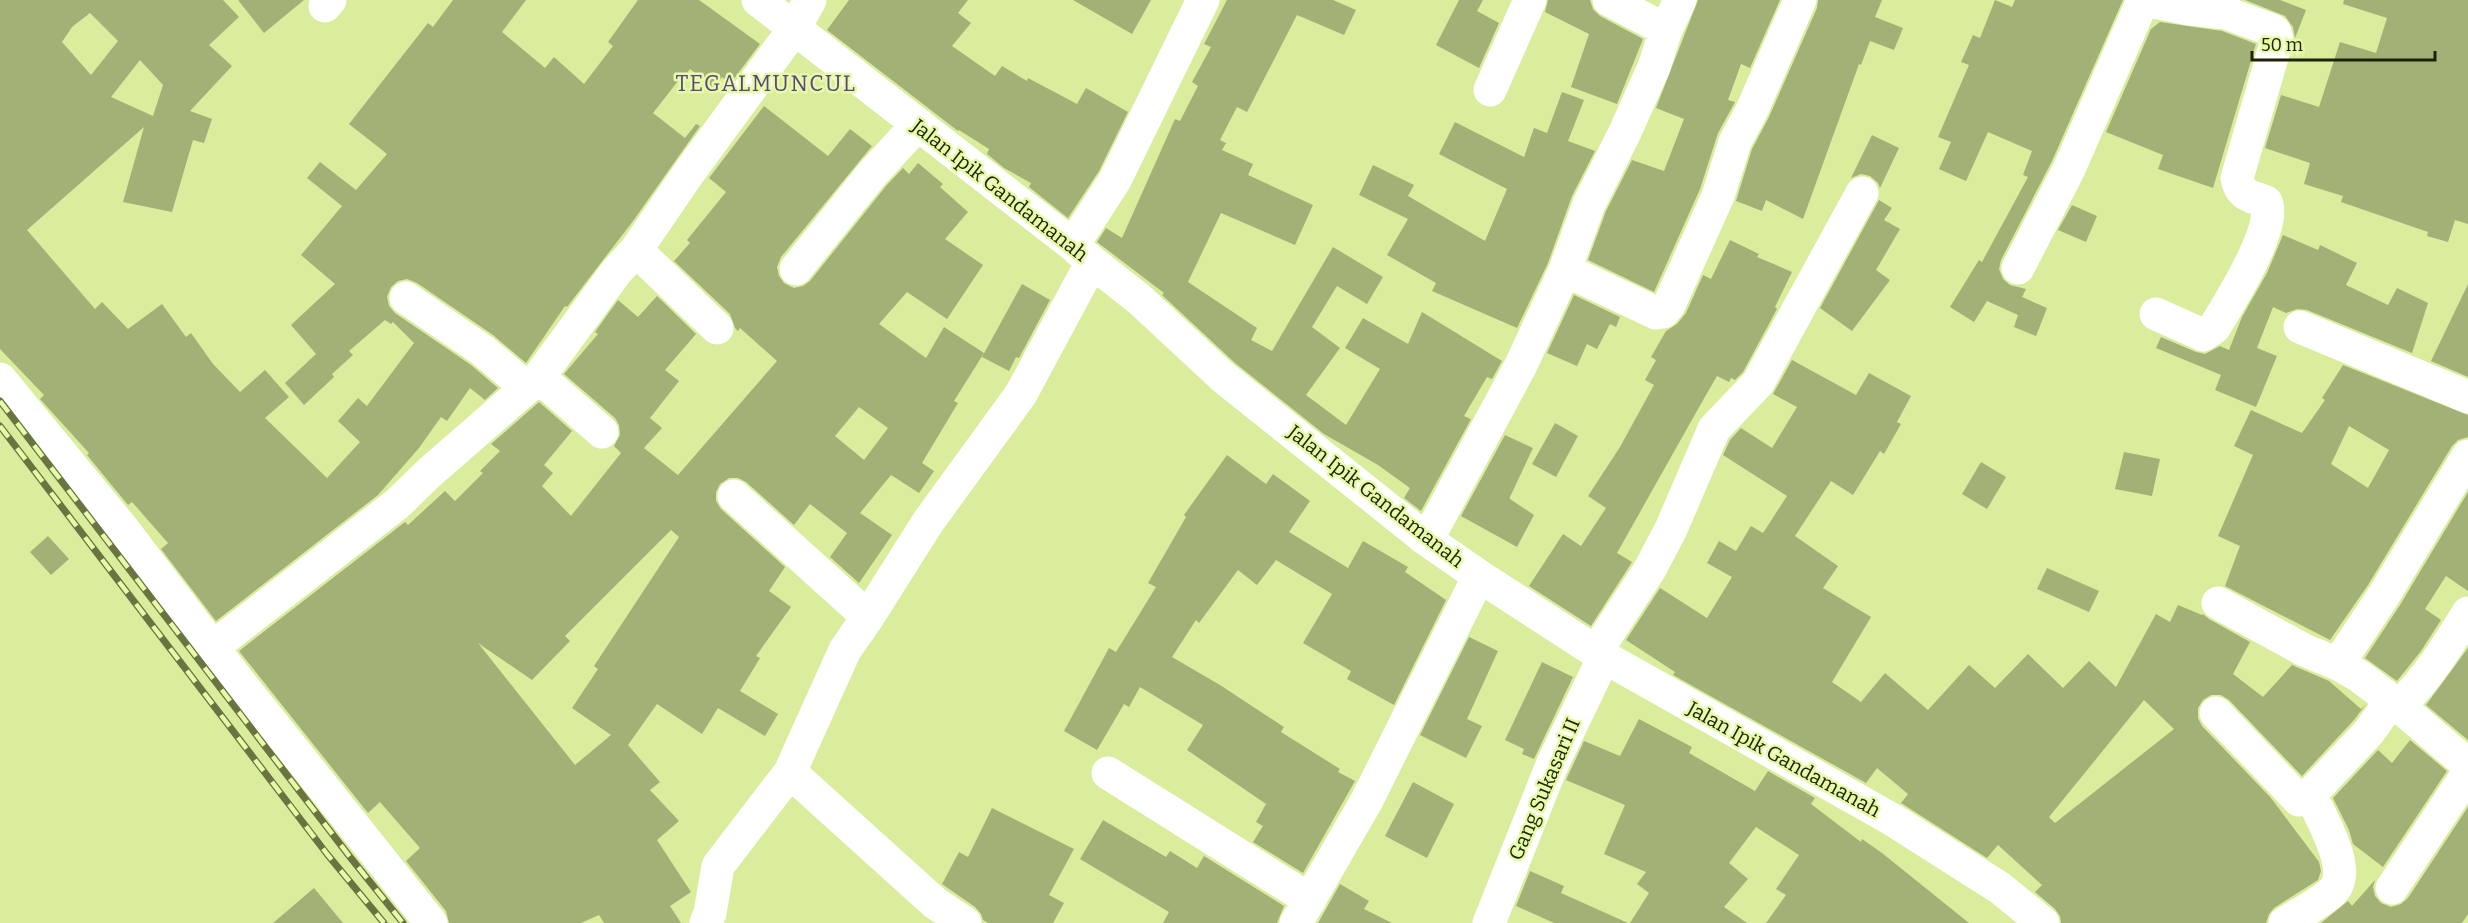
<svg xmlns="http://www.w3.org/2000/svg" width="2468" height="923" viewBox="0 0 2468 923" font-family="Bitter,serif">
  <rect width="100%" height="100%" fill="#d9ed9c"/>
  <path fill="#a2b176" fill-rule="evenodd" d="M0,0h223l16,17 -30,28 23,21 -42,45 22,8 -8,24 -11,-3 -21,72 -49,-10 21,-75 -117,103 68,79 7,-7 26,27 34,-25 24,33 5,-4 22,31 27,28 25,-22 24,27 -24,21 62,60 33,-36 -22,-21 20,-23 9,8 47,-63 -21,-21 -2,2 -6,-4 -36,31 4,4 -21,19 2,3 -30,28 -19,-22 31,-29 -25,-29 44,-41 -34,-29 41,-49 -35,-28 13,-16 36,28 31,-36 -38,-30 79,-101 5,4 20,-27h73l-24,32 43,36 9,-11 30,27 29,-38 -5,-4 30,-42h61l61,44 -30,40 -8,-7 -8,11 -24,-19 -10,13 -2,-1 -25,32 32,25 11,-14 4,2 -67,95 -66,86 -2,-1 -39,57 -33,-28 -76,-52 -10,-4 -9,2 -7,6 -4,10 2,9 6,7 76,52 27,23 -13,12 -15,-12 -23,33 -6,-4 -22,31 -41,47 -162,126 -55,-72 7,-6 -36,-41 -4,3 -41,-50 2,-2 -49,-54 4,-4 -44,-46zM90,13l28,28 -27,34 -29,-33 10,-15zM140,60l23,25 -10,31 -42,-19z
    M238,0h66l-40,33z
    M849,0h119l-10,13 13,10 -19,23 43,30 7,-10 25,15 1,-3 49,26 9,-16 42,24 -29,59 -31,47 -39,-31 2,-4 -27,-15 -17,-14 2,-5 -30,-19 -1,1 -131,-101z
    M1073,0h78l-19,34z
    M1227,0h106l23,10 -12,25 -47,-20 -50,97 -10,-5 -17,33 6,3 -4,7 31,14 -5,11 65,30 -18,40 -74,-32 -33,69 69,46 -6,12 21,11 61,-104 50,30 -16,27 -30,-18 -25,41 28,21 -34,47 40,30 34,-56 -35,-21 18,-30 45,26 14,-32 80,49 -10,18 -5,-2 -23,39 7,3 -50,92 -17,-13 6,-10 -32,-23 -54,-31 -89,-71 -73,-68 2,-2 -67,-51 9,-14 16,10 53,-119 5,2 18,-35 -6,-4 19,-35 -7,-3z
    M1459,0h24l-6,11 22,12 -20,45 -43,-23z
    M1548,0h42l3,9 7,7 43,23 -26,65 -46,-17 18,-53 -44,-22z
    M1698,0h82l-30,68 -9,-4 -13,36 7,2 -17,31 -18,56 -46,103 -66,-32 18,-49 26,-51 32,11 20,-52 -28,-11z
    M1818,0h64l-7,17 28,11 -9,22 -24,-9 -9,24 -2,-1 -56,155 -37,-19 -4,11 -26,-10 16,-52 17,-32 48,-109z
    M1995,0l17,7 3,-7h108l-71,161 -51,99 -2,9 4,10 7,6 16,4 -4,8 25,11 -11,28 -22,-9 4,-12 -31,-14 -13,21 -24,-15 29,-47 3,2 46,-85 -5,-2 9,-24 -44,-19 -22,49 -27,-12 12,-27 -13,-5 31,-72 -8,-3 12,-27 7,3z
    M2245,0h35l26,10 -11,28 -2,-11 -8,-11z
    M2344,0h124v224l-13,-4 -7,22 -21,-6 1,-4 -87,-30 2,-6 -39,-12 6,-21 -45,-15 16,-53 38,12 21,-65 36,11 11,-35 -44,-14z
    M2160,22l62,9 34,13 -43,144 -55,-19 5,-14 -57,-23 45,-103z
    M1562,92l22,8 -16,41 27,10 -23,45 -24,67 -31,65 -85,-37 4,-8 -49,-28 21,-36 -49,-24 14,-30 41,20 -6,11 77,45 22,-52 -68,-35 16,-32 69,35 10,-29 13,5z
    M764,106l64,50 22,-27 22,17 -91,111 -4,10 2,9 5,7 10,5 9,-2 7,-5 76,-95 17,-18 6,6 9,-11 25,21 -3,3 28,25 -23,27 38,26 -36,54 -40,-27 -28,32 47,34 18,-31 40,26 -30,48 4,2 -36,60 12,8 -15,22 -28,-18 -31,38 32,22 -33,48 -29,-26 17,-24 -37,-29 -16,21 -48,-43 -8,-4h-9l-9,6 -4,8v9l5,8 64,58 -16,24 22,16 -35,49 4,2 -20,33 38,23 -13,22 -47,-28 -16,26 -45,-30 -29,41 32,37 -10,8 29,31 -22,19 34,52 -21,14 11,17h-77l-5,-8 -18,8h-132l-3,-12 -40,-50 14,-13 -40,-46 -12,11 -129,-162 166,-129 3,3 37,-34 10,10 28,-28 -3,-2 20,-20 -9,-7 48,-42 33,29 -28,34 9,8 -11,13 29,30 50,-63 -7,-7 6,-11 -1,-10 -4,-7 -51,-44 34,-40 -3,-2 23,-32 20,17 19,-21 39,38 -31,36 14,11 -29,37 12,10 -18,20 34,27 99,-114 -37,-33 -2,3 -3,-3 -5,-14 -56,-53 16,-18 -3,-3 39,-48 -17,-14zM859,407l29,21 -24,32 -29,-24zM671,530l8,7 -85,129 4,3 -26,39 39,27 -36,30 -97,-122 54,37 38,-39 -5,-5z
    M1872,135l27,13 -19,40 -2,-5 -8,-7 -9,-2 -10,4z
    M1879,200l13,8 -8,12 16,9 -24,41 14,10 -38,51 -32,-23z
    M2072,205l25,11 -11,26 -28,-12z
    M2283,235l35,15 2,-5 37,18 -11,22 42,20 9,-17 31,15 -16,50 -105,-43 -10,-1 -11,4 -13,-6 -16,41 20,8 -21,51 -41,-17 6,-15 -65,-27 5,-11 35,15 9,2 15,-8 9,4 13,-33 25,-44z
    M1730,240l29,14 -2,3 35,15 -17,35 2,2 -34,63 -8,8 -4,-2 -2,4 -12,-6 -19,33 -81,144 15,9 -41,64 -62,-40 34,-52 18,12 25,-38 -18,-12 32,-49 34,-62 -9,-5 11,-20 -5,-3 15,-26 11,-7 9,-11 17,-38 8,4z
    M1022,284l28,16 -31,58 -3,-1 -7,14 -27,-14z
    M2468,284v93l-37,-16z
    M1574,295l46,22 -4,10 -6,-3 -13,25 -10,-5 -10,22 -30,-13z
    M1792,360l64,35 13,-22 42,23 -14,26 4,2 -17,30 -4,-3 -27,44 -22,-14 -36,55 43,30 -15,22 48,29 -39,65 29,20 24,-29 43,37 41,-45 26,23 33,-34 35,34 26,-27 27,26 40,-73 14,8 8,-17 24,10 1,-1 6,5 41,23 -17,32 30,23 29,-32 37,16 32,28 5,-5 -12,16 -52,56 -73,-76 -8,-5h-10l-8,5 -5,8v10l4,8 69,72 48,64 2,9 -3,9 -44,28 -5,6 -3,9h-205l-1,-7 -5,-7 -20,-17 7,-7 -44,-40 -11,13 -86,-55 7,-9 -31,-26 -11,15 -193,-108 2,-3 -49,-32 34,-52 47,30 25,-41 -25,-14 12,-22 17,10 15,-25 12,7 24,-37 -64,-41 7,-15 11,-12 31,20 25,-41 -24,-13zM2144,700l30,29 -119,94 -6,-6z
    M2343,365l125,50v22l-10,3 -6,6 -84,139 -38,55 -105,-54 15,-40 -22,-10 35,-81 -19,-9 17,-36 51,23 23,-33 -3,-2zM2349,426l40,24 -21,38 -37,-24z
    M1555,423l23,13 -22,41 -24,-13z
    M1505,435l28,13 -23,49v2l24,16 -17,32 -56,-31z
    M2124,452l36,7 -8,37 -37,-7z
    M1227,455l39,29 7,-10 37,27 -21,31 59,36 15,-27 45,26 -3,5 41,28 -52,105 -47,-26 4,-8 -48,-28 29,-49 -56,-34 -19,25 -19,-15 -39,53 -3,-3 -24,37 48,28 64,42 -3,5 59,37 -2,3 17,9 -52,92 -50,-31 10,-16 -7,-4 10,-18 -79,-54 16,-25 -63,-38 -11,20 -5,-3 -27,46 -33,-19 45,-83 7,4 40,-65 -8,-4 38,-66 -2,-2z
    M1981,462l25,15 -19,32 -25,-15z
    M2468,492v99l-22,-15 -21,33 16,11 -20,31 -24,30 -32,-23 35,-53z
    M48,536l21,23 -18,16 -21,-23z
    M2047,568l52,23 -10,21 -52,-23z
    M1469,637l29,14 -31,68 15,7 -16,32 -46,-23z
    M2468,648v92l-42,-35z
    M1542,662l31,15 -39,82 -12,-5 2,-5 -19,-9z
    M1639,719l53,28 -3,6 66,38 13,-20 47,27 -4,6 50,38 1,-3 20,14 87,70h-203l20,-28 -10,-6 23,-34 -43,-28 -27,36 19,16 -24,28 23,16h-117l19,-30 -12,-9 9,-12 -42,-18 21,-49 -59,-25 18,-39 36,15z
    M2410,740l37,31 -64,96 -30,-23 -4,-14 -16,-32 45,-48 14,13z
    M1413,782l41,22 -27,54 -42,-22z
    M2468,807v107l-6,9h-141l27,-22 4,5 23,-26 -2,7 2,9 6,7 10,4 10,-3 7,-6z
    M992,808l82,41 -25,46 15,8 -11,20h-65l-5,-3 -2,-6 -6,-7 -33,-23 17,-32 9,5z
    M1103,820l63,37 4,-6 27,17 7,-12 80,50 -7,17h-114l6,-11 -89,-53z
    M1530,871l34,15 -3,7 67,30h-74l-38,-17z
    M1340,884l29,17 -5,8 28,14h-74z
    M314,888l29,35h-70z"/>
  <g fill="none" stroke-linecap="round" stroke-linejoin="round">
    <path stroke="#fff" stroke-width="33" d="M758,0l315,245 19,17 47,37 84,78 204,163 52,36 125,81 289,163 107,68 43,35
      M1609,0l57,30
      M2145,0l44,9 37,4 46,17 3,2 2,8 -40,138c3,18 14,18 29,24 12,24 -38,103 -52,126l-11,7 -47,-21
      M325,6l5,-6
      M1490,90l40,-90
      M1073,245l42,-65 88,-180
      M636,250l81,78
      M2018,268l51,-99 74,-169
      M796,269l76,-95 46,-50
      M1565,270l91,43 7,-1 6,-7 49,-109 17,-54 17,-32 48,-110
      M406,298l76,52 45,38
      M2300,327l168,70
      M539,377l63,55
      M0,379l123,150 110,145 198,249
      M2468,456l-84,139 -46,69 21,12 40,30 69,59
      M734,496l134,121
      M1427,540l94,-175 44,-95 24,-66 36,-72 29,-65 12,-37 14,-30
      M2218,603l86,47 34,14
      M213,647l184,-143 32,-31 110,-96 77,-105 20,-22 52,-76 106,-145 16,-29
      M1596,652l54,-83 21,-40 43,-100 44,-46 104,-190
      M2399,706c29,-28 48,-59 69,-93
      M2216,713l83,87 7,-1 63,-67 22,-31
      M790,772l145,131 30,20
      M1108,773l202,127
      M2392,888l76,-115
      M706,923l4,-10 8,-47 72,-94 55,-122 23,-33 60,-95 93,-128 71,-132
      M1296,923l70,-121 113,-226
      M1489,923l63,-158 52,-108
      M2285,923c15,-10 34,-19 47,-31 23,-22 -13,-76 -22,-99"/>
    <g stroke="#697441" stroke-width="7">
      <path id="rail" d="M0,401l350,456 53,66
        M0,426l327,428 57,69"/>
    </g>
    <use href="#rail" stroke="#e6faa8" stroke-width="4.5" stroke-dasharray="14" stroke-linecap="butt"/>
  </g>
  <g text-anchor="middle" stroke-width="5" stroke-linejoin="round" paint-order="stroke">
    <g font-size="20" fill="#1c2202" stroke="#e6faa8">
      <text transform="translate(1000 190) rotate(38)" y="7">Jalan Ipik Gandamanah</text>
      <text transform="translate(1376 496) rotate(38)" y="7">Jalan Ipik Gandamanah</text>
      <text transform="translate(1784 759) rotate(29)" y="7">Jalan Ipik Gandamanah</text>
      <text transform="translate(1544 789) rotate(-67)" y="7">Gang Sukasari II</text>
    </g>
    <g font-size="22" letter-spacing="1.5" fill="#5b4481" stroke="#e6faa8">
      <text x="766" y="91">TEGALMUNCUL</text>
    </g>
  </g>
  <path d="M2252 51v9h183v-9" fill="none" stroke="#1c2202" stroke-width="3"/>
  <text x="2261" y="51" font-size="18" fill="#1c2202" stroke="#e6faa8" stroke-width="4.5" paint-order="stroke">50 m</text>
</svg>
